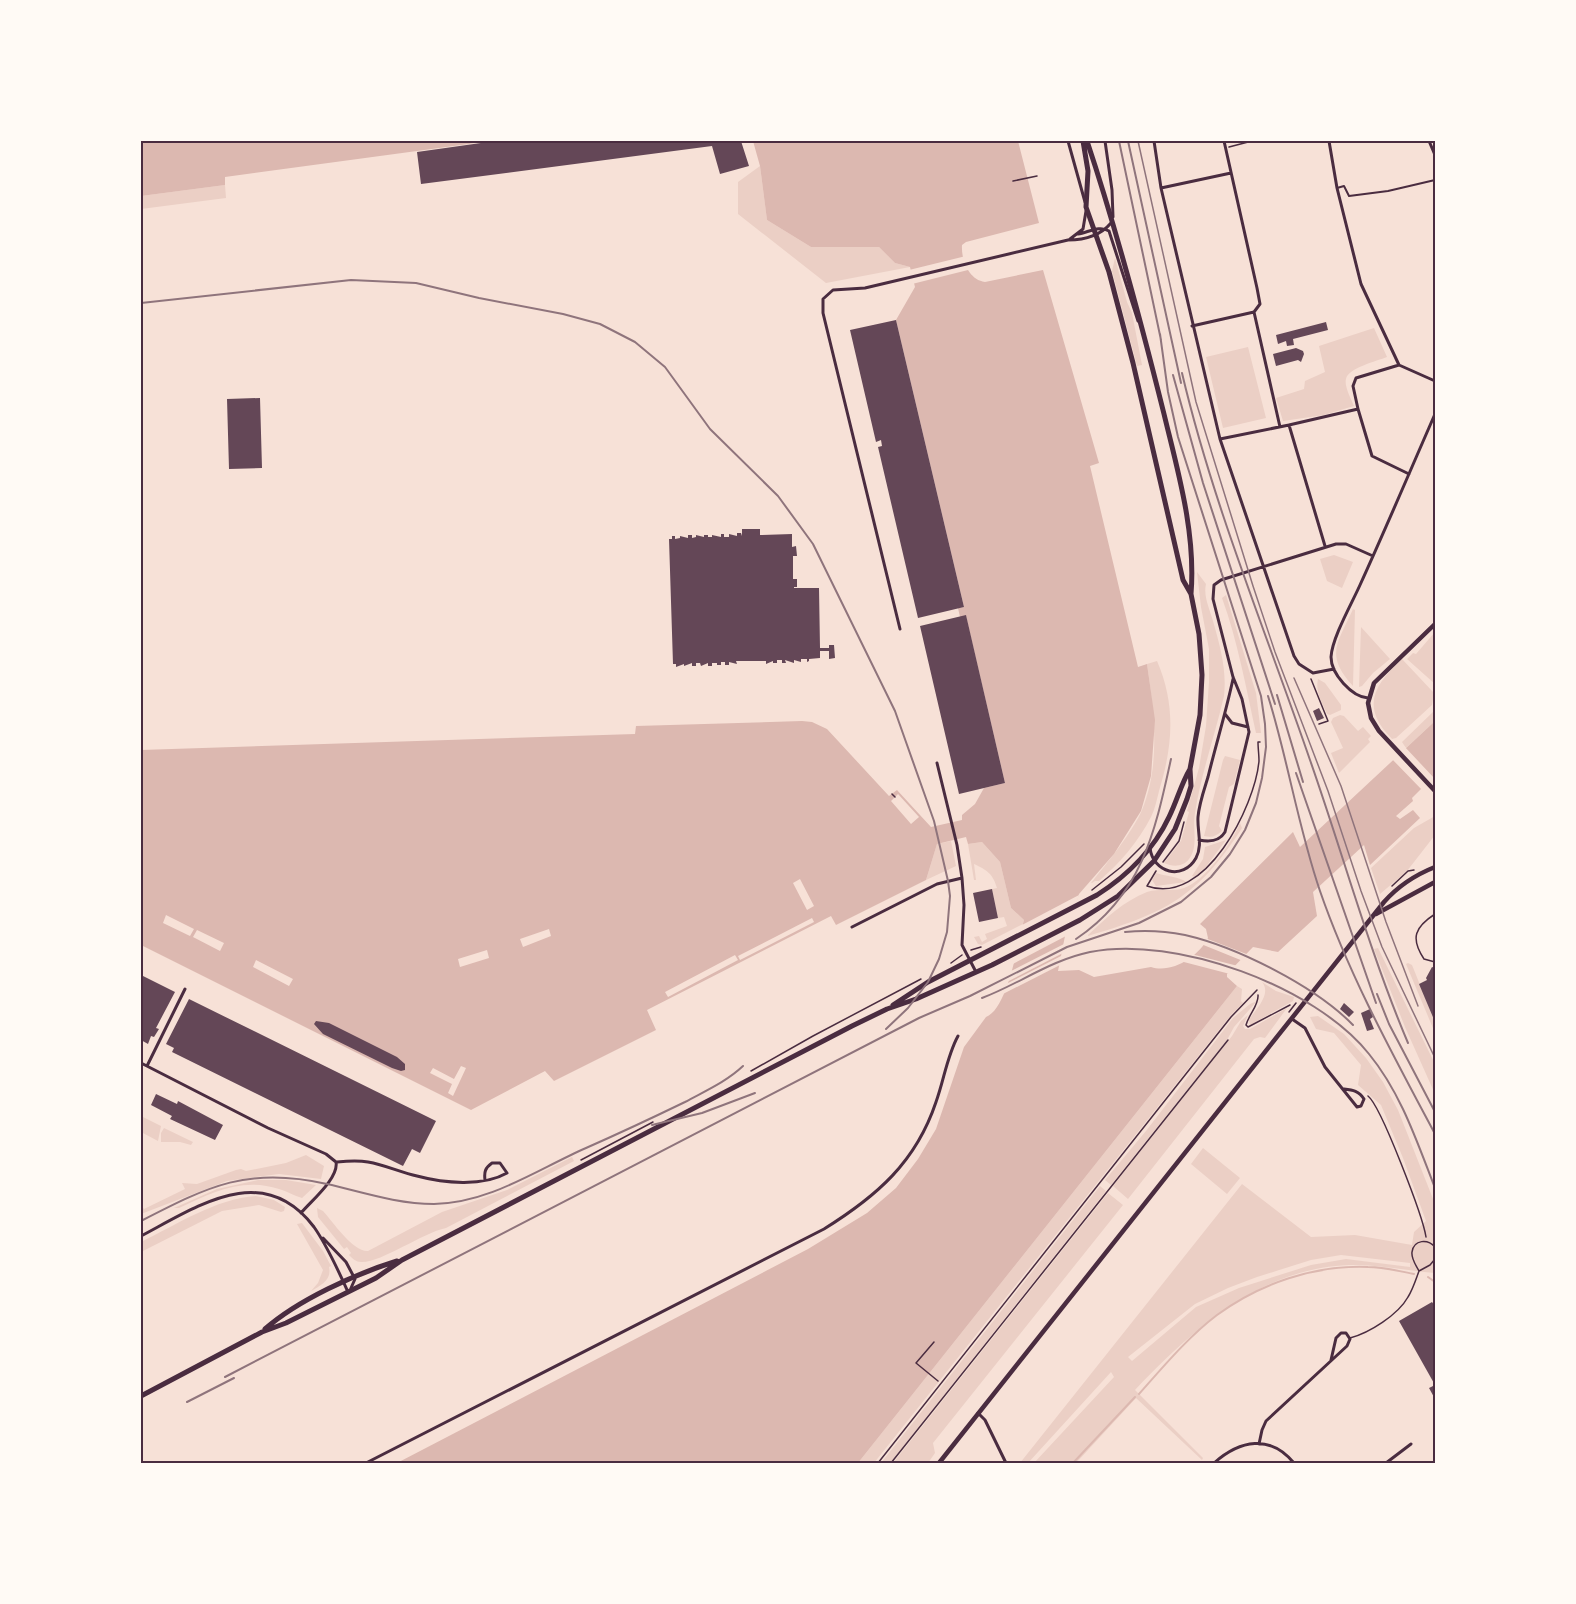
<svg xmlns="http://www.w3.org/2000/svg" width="1576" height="1604" viewBox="0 0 1576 1604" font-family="'Libre Baskerville',serif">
  <rect width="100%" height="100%" fill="#f7e1d7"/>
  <path fill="#ebcfc5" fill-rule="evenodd" d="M760,166l7,54 44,27h68l16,16 15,4 -84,16 -88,-69v-32z
    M225,185l1,13 -85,11v-13z
    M1115,258l12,44 5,11 10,52 -5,1 -25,-95z
    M1374,328l13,29c-10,4 -39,11 -41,22 -2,7 5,20 8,27l-30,9 -41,6 -7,-23 28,-9 1,-8 20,-9 -6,-26z
    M1248,347l18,71 -43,10 -17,-71z
    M1334,555l19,7 -11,26 -15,-7 -7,-22z
    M1197,572l9,12c-3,12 4,26 7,37 7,25 14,49 11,75 -9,39 -23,78 -29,117 -3,15 4,33 -6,46 -6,8 -16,8 -25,4l17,-22 8,-29 -2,-1 12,-43 7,-42 3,-44v-33l-8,-42z
    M1226,595l30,98 5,40h-5c-10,-45 -18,-91 -34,-135z
    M1353,609l2,1 -2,76c-29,-32 -15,-43 0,-77z
    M1361,627l29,32 -17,14 -11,13 -3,1z
    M1435,632v52l-28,-25 6,-6 3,1z
    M1402,659l32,34 -2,12 -36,33 -4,1c-32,-32 -18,-54 10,-80z
    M1157,661c19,44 16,84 2,130 -2,8 -4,18 -8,26 -13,25 -31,46 -52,64h-4l-3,2h-1c16,-20 41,-50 51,-73 19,-46 12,-98 5,-146z
    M1318,679l7,4 16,22v5l-11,5 -3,-1c-5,-12 -12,-22 -9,-35z
    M1435,710l-1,12 -28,26 -4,-6z
    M1340,715l4,1 14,15 5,-4 8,9 -3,3 2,3 -31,31 -8,-20 12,-5 -12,-26 2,-4z
    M1225,756l15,4 -6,24 -5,3 -10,39 3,5c-6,5 -10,7 -18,5l19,-76z
    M1435,816v19l-28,36 -27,23 -9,-26 43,-40z
    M1240,823l2,5c-45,70 -77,85 -154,108v-1c18,-17 36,-34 59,-43 12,-4 26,0 37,-4 21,-7 48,-45 56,-65z
    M1226,840l-21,28 -10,9 -3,-1 11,-17 2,-12z
    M951,841l5,25 -30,14 11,-36z
    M982,842l18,20 11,46 13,12 -1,4 -41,21 -4,-1 -4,-7 5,-1 3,6 5,-3 -2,-5 22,-8 -3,-9 -6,1 -6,-29 5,-1c-4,-14 -10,-18 -23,-24l2,16h-2l-6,-36z
    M1156,873c8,3 25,4 30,9l-30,4 -4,-6z
    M1378,948l57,116v30l-30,-67 -31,-78z
    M1408,963l4,2 23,57v11l-29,-69z
    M1262,982l14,9 18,6 -1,4 -43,24 -1,-5c7,-11 23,-26 13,-38z
    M1237,986l5,3 -1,12 2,2 -12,12 -357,448h-16z
    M1257,1001l-23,26 -7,13 -116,145 -6,-5 41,-49 87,-113 17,-14z
    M1287,1008l-22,30 -5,-1 -6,2 -126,160 -15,-13 119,-150 9,-15 7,-6 -5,11 2,3h5z
    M1318,1016l26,18 22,24 17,24 15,28 37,94v69c-25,-2 -49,-7 -73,-8 -94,-3 -166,61 -227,125l68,68 -1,2 -66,-62 -60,65h-42l80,-86 -3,-5 -83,91h-8l222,-279 69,53 44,-2 57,10 2,-13 12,-11 -23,-63 -22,-53 -23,-20 3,-20 -27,-32 -18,-4 -6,-12zM1341,1255l69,8v4l-64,-8 -35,6 -72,23 -43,19 -64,54 -4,-4 67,-53 33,-16 29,-11 54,-17z
    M141,1116l20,10 -3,15 -17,-9z
    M164,1128l29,14 -2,3 -11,-3h-19v-9z
    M1203,1148l37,30 -13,16 -36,-30z
    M306,1155l18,11 -3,13 -42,-5 -52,7 -86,33v-9l3,4 41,-20 -3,-6 15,1 39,-14 5,-1 5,2 40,-8z
    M572,1157l2,4 -128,67c-24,5 -65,35 -85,34 -5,0 -8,-3 -12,-7l2,-2 -4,-6 -3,2 -26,-32 -1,-9 6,3c10,11 30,41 45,40l74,-39 65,-22z
    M258,1180h28l30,5 -14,13c-8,-2 -15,-7 -23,-9 -36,-12 -67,3 -100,19h-5l43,-19z
    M1100,1186l6,5 -216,272h-9z
    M1108,1193l15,12 -190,238 2,10 -7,10h-35z
    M256,1196l18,4 11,7 -1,4 -3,1 -22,-7 -37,6 -81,41v-10c37,-18 74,-43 115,-46z
    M302,1223l21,28 8,15 -2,1c3,13 -8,18 -18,24l7,-8 5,-13 -26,-46z"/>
  <path fill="#dcb8b0" d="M141,141h350l-266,36v8l-84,11z
    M753,141h265l21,82 -73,19 -4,3c-1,15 7,35 23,37l58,-12 56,193 -9,3 48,201 9,-3 8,56 -4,56 -10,35 -27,43 -35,40 -14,42 -7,35 21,-1 15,7 57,-10c21,7 48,-11 57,-29l-2,-9 -6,-5 93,-92 7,15 134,-125 1,-5v58l-23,23 1,3 -17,15 4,3 13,-9 7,8 -50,47 -6,-20 -51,47 4,24 -39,36 -25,-5 -26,27v3l10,9 -379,477h-461l411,-214 59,-36 29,-25 22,-29 18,-30 28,-82 22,-30c22,-8 32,-75 38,-97l-13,-12 -11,-46 -18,-20 -14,2 -2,-7 -29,7 -11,36 -90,45 -5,-9 -184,94 9,20 -102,51 -9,-10 -74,39 -330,-165v-195l494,-16 1,-8 166,-5 10,1 15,7 62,67 8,-6 34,37 31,-7v-5l13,-11 9,-16 21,-5 -39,-167 -6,1 -2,-9 6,-1 -68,-287 19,-33 -5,-20 -15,-4 -16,-16h-68l-44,-27 -7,-54z"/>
  <path fill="#f7e1d7" d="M966,256l6,13 -60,15 -3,-14z
    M1404,746l31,33 -12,12 -32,-33z
    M898,794l21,23 -8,7 -20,-23z
    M800,879l14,27 -7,4 -14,-27z
    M1079,895l-13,41 -55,29 11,-40z
    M166,915l28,14 -4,7 -27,-13z
    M812,918l2,4 -74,38 -2,-4z
    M549,929l2,7 -28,11 -3,-8z
    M197,930l27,13 -4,8 -27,-14z
    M1205,938l44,17 -6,6 -42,-17z
    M1064,944l-1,9 -58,30 2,-10z
    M487,950l2,8 -29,9 -2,-8z
    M1191,954l47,12 -8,8 -50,-13z
    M735,955l3,5 -70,37 -3,-5z
    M1063,955l-1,9 -59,30 1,-9z
    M256,960l37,19 -4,7 -36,-19z
    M461,1066l5,2 -13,28 -5,-3 4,-9 -22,-11 3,-5 21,11z"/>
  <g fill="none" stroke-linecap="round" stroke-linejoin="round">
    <path stroke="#dcb8b0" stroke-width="2" d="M1428,1277l7,5
      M1139,1394c24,-27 49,-57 78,-79 44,-32 97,-50 151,-48 15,0 31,4 46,7
      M1073,1463l62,-66"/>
  </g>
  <path fill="#644757" d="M495,141h246l8,25 -29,8 -8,-28 -291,38 -4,-32z
    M896,320l68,287 -46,11 -40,-171 4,-1 -1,-6 -5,2 -26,-112z
    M1326,322l2,8 -35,9 1,6 -7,1 -1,-5 -8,3 -2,-9z
    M1296,348l7,3 1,3 -3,8 -3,-2 -22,6 -3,-12z
    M260,398l2,70 -33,1 -2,-70z
    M742,529h18v6l32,-1v13l4,-1 1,10h-4v23h4v8h-3v1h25l1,60h9v-3h5l1,13 -6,1v-8h-9v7l-11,1v2l-2,1v-3h-6v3l-7,-2v3l-9,-3 1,3h-4v-3h-5v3h-4v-2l-7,3v-3h-30l1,3 -8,-2v3h-4v-3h-4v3h-4v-2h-5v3h-4v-3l-7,3 -1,-3h-4v3h-4v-3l-8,3v-2l-8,3v-3h-3l-4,-125h3v-3h3v3l5,-1v-2l8,2v-3h4v3l4,-1v-2l8,2v-2h4v2h4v-2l9,2v-3h3v3h5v-3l8,2v-3h4l1,3z
    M966,615l39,168 -46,11 -39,-168z
    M1319,708l5,10 -7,3 -4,-10z
    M992,889l6,29 -19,4 -6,-29z
    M1432,967l3,1v54l-16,-38 8,-4 -1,-2z
    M141,975l34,17 -19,36 3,1 -5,8 -3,-1 -3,8 -7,-4z
    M189,999l247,122 -16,32 -8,-4 -9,17 -231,-114 2,-4 -8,-4z
    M1344,1003l10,9 -5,5 -9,-8z
    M1370,1009l3,8 -3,2 4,10 -7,2 -6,-18z
    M316,1021l13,2 68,34 8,7v6l-4,1 -9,-3 -69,-34 -9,-10z
    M156,1094l21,10 1,-3 45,24 -8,15 -45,-21 2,-3 -21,-11z
    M1432,1302l3,4v93l-6,-11 6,-3 -36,-64z"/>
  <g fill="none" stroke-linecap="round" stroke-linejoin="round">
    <path stroke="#4a2c40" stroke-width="1.5" d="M1229,147l23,-6
      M1013,181l24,-5
      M1311,679l17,42 -9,3
      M892,794l3,3
      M1163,862l16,-21 5,-19
      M1156,871l-9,15c58,21 108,-80 112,-125 0,-6 -1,-13 -1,-19h2
      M1392,886l16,-15 6,-1
      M1092,890l29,-23 23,-23
      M971,950l10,-3
      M951,963l11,-8
      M1258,995c1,10 -9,19 -12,30l2,2 42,-22
      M1289,1012l7,-9
      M751,1071l62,-35 108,-57
      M1368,1096c13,10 55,121 58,141
      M581,1160l72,-38
      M934,1342l-18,21 22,18
      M891,1463l337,-423"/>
    <path stroke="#4a2c40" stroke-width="1.5" d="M1435,914c-20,13 -25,24 -11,45l11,3
      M1435,1247c-7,-8 -21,-8 -23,5 -1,7 4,13 7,19l11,-6 5,-6
      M1350,1338c19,-5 48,-23 58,-41 5,-8 8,-18 11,-26
      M878,1463l353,-446 26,-27"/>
    <path stroke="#4a2c40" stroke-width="2" d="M1337,188l7,-2 5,10 39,-5 47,-11"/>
    <path stroke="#4a2c40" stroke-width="3" d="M1068,141l17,61
      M1105,141l7,49 1,27
      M1154,141l7,47 59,251 74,217 5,8 14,9 21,-4
      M1224,141l33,147 3,16 -6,8 26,115
      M1329,141l8,47 24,96 38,81 36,16
      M1429,141l6,14
      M1161,188l70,-15
      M1078,234c11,-2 22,-9 31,-3l29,90
      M1070,239l13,-10 3,-18
      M1192,326l62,-14
      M1358,409l14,47 37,18
      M1289,425l36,121
      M1220,439l69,-14 69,-16 -5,-23 3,-8 43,-13
      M900,629l-77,-316v-14l10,-9 32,-2 203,-48c17,0 32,-4 43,-17
      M1368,698c-16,-1 -37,-24 -37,-41 1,-19 21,-54 29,-72 26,-57 50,-114 75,-171
      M1225,714l7,9 16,4
      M937,763l20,82 5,33 2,27 -2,40 14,27
      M1199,840c10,2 20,2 26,-8l24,-100 -7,-33 -9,-22 -20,-78 1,-14 7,-5 115,-36h10l27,12
      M1150,848c3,25 33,33 46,10 7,-13 1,-27 2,-41 1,-13 6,-27 10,-40 8,-33 18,-65 25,-98
      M852,927l85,-43 25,-6
      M1292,1019l13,9 20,39 32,40 4,-1 3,-7c-5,-8 -11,-9 -20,-10
      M141,1063l127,65 58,26 10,8
      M147,1066l38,-77
      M336,1162c11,-1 21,-2 32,0 17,3 32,10 49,14 26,7 66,11 90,-3l-7,-10h-8c-7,5 -8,9 -7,17
      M301,1213c10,-12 38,-35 35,-51
      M141,1236c57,-30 122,-76 173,-9 14,20 24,43 34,65
      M323,1238l23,24 9,17 -4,9
      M978,1413l7,7 21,43
      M1259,1444l3,-14 4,-9 81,-75 3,-7 -4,-6h-5l-5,5 -5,22
      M366,1463l458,-234c53,-33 92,-67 112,-127 8,-22 11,-46 22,-66
      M1214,1463c26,-23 56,-29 80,0
      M1386,1463l25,-19"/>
    <path stroke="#4a2c40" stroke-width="4.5" d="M1435,624l-61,59 -6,20 3,15 8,13 56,60"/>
    <path stroke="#4a2c40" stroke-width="4.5" d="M1376,914l59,-32
      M939,1463l445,-561c15,-17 31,-27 51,-35"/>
    <path stroke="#4a2c40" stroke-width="5" d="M1087,141c30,90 54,181 77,273 14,58 32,119 27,180
      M893,1005l35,-23 169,-87c30,-19 57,-46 72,-78 8,-16 12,-33 21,-48
      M265,1329c33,-29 90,-55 132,-68
      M141,1396l121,-64 24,-9 90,-45 26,-18 450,-234 35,-17 29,-10 76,-34 88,-45 38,-24 36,-35 21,-32 12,-30 4,-13 -1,-17 10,-54 2,-40 -3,-41 -8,-40 -8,-14 -50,-217 -24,-91 -23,-65 2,-36 -5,-30"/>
    <path stroke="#8f747c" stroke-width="1.5" d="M1138,141l58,261 57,184 22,66 53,139 33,100 21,56 53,111
      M1294,678l47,108 45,136 32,84"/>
    <path stroke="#8f747c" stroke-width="2" d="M1119,141l42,199
      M1128,141l53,242
      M141,303l210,-23 65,3 63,15 84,16 37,10 35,18 30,25 45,62 68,67 35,48 82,167 39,110 14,60 2,15 -3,36 -8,27 -11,23 -20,26 -22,21
      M1182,373c31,132 84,259 128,387 33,94 59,191 98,283
      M1173,375l30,108 72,221
      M1277,695l26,87
      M1268,696c20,64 30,131 52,195 29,84 73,164 115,243
      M1296,773l80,230
      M1125,932c20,-2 40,-1 60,3 52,12 130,51 168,90
      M1076,939c66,-44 79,-107 95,-180
      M1377,994l12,30 46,88
      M982,998c37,-14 69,-38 108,-46 85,-17 225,34 279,102 32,39 48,88 66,134
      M652,1125l50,-12 53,-20
      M141,1221c68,-35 107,-55 186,-37 35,8 70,20 107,20 56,-1 102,-34 152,-56 34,-15 66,-30 99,-46 20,-11 41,-20 58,-36
      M225,1377l694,-359 51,-22 97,-49 72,-24 42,-21 30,-25 19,-23 15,-24 11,-27 6,-25 4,-31 -1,-23 -4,-28 -83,-259 -10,-45 -8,-58
      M187,1402l47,-24"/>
  </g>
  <rect width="1576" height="1604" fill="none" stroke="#fffaf5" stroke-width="285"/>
  <rect x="142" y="142" width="1292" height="1320" fill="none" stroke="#4a2c40" stroke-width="2"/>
</svg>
